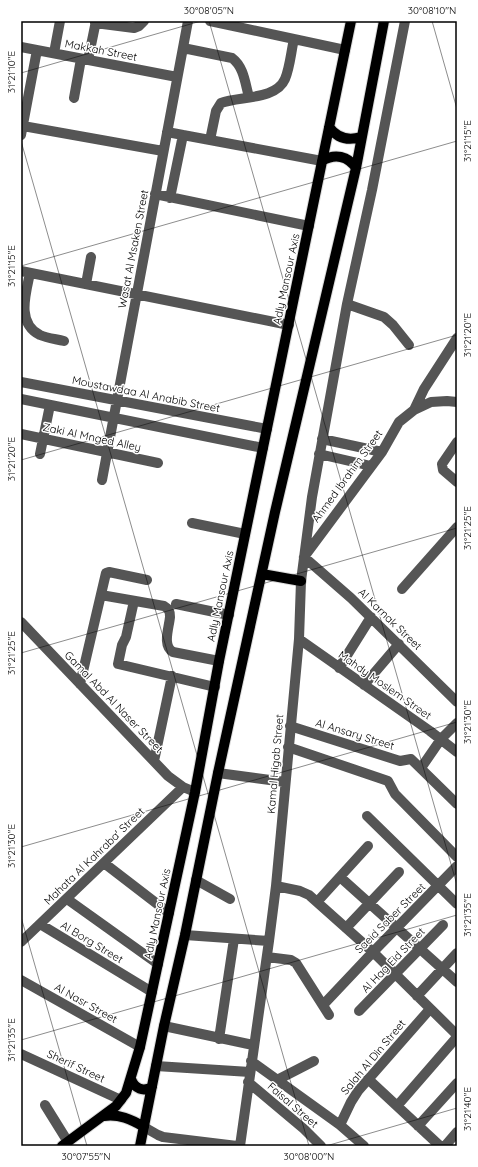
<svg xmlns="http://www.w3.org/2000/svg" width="478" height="1167" viewBox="0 0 478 1167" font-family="Quicksand,sans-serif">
  <rect width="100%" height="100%" fill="#fff"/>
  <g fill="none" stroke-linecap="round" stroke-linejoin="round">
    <g stroke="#dbdbdb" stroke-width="12">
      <path id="major" d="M329,127c8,11 19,14 32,10
        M322,161c13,-8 26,-5 34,7
        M262,574l39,7
        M131,1079c4,10 12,13 21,8
        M104,1116c15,-2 27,3 40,11
        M62,1146l54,-40 10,-13 14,-46 55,-255 24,-131 132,-640
        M140,1146l24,-120 21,-91 33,-162 57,-261 81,-344 28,-147"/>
    </g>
    <path stroke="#555" stroke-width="10" d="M210,21l135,29
      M95,23l39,5 5,-2 5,-5
      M21,47l156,30
      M183,48l49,10c12,9 13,25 17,39
      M54,53l6,-32
      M88,60l8,-39
      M74,98l7,-39
      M23,126l140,25
      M167,132l155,29
      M21,135l16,-85
      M210,140l6,-29 5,-8c19,-7 55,-3 64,-24 5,-12 6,-27 9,-40
      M155,194l154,32
      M170,198l13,-63
      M21,271l268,54
      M30,273c-4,20 -14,50 10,62 7,3 16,4 24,6
      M86,284l5,-27
      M347,304l37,13 9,8 16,20
      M21,382l246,47
      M21,399l242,49
      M457,402l-10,-1 -16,1 -17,8 -15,12 -17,30 -78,105 47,41 106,104
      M414,410l10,-21 33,-51
      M21,434l137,29
      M322,439l60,13
      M457,442l-15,22 1,6 14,12
      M40,454l10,-49
      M319,454l52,12
      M102,480l86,-459
      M192,523l53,11
      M402,589l55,-62
      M101,595l63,11c5,3 6,5 6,11 -1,11 -8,29 3,35l46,9
      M134,601l-8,36 -4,8 -4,19 97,23
      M176,604l53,11
      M21,622l147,154 15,11 12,5
      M299,639l131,92 27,21
      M339,668l32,-51
      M80,684l26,-111 3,-1 38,8
      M364,685l35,-41
      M290,726l110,35 11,-2 46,45
      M288,747l100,34 7,13 62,63
      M154,761l18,-85
      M421,768l20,-29 16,-16
      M218,773l67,9
      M367,816l90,88
      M104,863l65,50
      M340,877l117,105
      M196,880l34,19
      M276,886l24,5 9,4 64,57 84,83
      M67,899l91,65
      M317,902l51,-56
      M40,924l112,68
      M346,928l53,-56
      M185,935l84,6
      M21,942l162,-155
      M267,957l24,3 5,3 33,52
      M21,980l119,67
      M417,996l40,-43
      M323,1005l50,-53 84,-86
      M359,1011l84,-86
      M164,1026l89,19
      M219,1039l15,-100
      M21,1054l100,46
      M251,1061l89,64 24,21
      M156,1066l94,6
      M368,1079l72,67
      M277,1080l37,-19
      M248,1082l56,47 17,17
      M45,1105l23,37
      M397,1106l60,-69
      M340,1125l11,-23 7,-11 72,-82
      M418,1126l39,-43
      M144,1127l14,8 5,2 74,9
      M240,1146l29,-205 7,-55 23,-247 2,-58 11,-84 35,-193 25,-114 33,-169
      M445,1146l12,-14"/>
    <use href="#major" stroke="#000" stroke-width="10"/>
  </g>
  <path fill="none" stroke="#000" stroke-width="1" stroke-opacity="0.45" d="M209,21l248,864M432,21l25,88M21,73l180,-52M21,141l288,1005M21,266l436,-125M21,460l436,-125M21,653l436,-125M21,847l436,-125M21,917l66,229M21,1040l436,-125M326,1146l131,-38"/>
  <g text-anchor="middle" stroke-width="3" stroke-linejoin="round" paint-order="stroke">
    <g font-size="11" fill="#000" stroke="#fff">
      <text transform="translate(101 50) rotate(11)" y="4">Makkah Street</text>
      <text transform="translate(133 249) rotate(-79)" y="4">Wasat Al Msaken Street</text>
      <text transform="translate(286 279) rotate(-78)" y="4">Adly Mansour Axis</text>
      <text transform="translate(146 394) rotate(11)" y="4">Moustawdaa Al Anabib Street</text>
      <text transform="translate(92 437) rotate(12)" y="4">Zaki Al Mnged Alley</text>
      <text transform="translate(347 476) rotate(-54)" y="4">Ahmed Ibrahim Street</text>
      <text transform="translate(220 596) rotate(-78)" y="4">Adly Mansour Axis</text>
      <text transform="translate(390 619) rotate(44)" y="4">Al Karnak Street</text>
      <text transform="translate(385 685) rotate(35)" y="4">Mahdy Moslem Street</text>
      <text transform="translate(114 702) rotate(46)" y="4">Gamal Abd Al Naser Street</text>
      <text transform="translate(355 734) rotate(17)" y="4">Al Ansary Street</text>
      <text transform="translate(275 764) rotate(-85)" y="4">Kamal Higab Street</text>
      <text transform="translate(94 856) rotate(-44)" y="4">Mahata Al Kahraba' Street</text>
      <text transform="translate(157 914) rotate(-78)" y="4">Adly Mansour Axis</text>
      <text transform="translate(390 918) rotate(-45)" y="4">Saeid Saber Street</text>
      <text transform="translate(92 942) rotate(31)" y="4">Al Borg Street</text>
      <text transform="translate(393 960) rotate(-46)" y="4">Al Hag Eid Street</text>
      <text transform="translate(86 1003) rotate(29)" y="4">Al Nasr Street</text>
      <text transform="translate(373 1057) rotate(-50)" y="4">Salah Al Din Street</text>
      <text transform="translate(76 1066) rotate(25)" y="4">Sherif Street</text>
      <text transform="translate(293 1105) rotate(41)" y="4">Faisal Street</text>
    </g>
  </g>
  <rect width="478" height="1167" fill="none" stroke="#ffffff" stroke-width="44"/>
  <rect x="22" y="22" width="434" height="1123" fill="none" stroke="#000" stroke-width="1.5"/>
  <g font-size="10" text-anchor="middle" fill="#000">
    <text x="209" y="14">30°08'05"N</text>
    <text x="432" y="14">30°08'10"N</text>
    <text transform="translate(11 72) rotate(-90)" y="4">31°21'10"E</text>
    <text transform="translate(467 141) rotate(-90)" y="4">31°21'15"E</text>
    <text transform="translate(11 266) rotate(-90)" y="4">31°21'15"E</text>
    <text transform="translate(467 335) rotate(-90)" y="4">31°21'20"E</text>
    <text transform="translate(11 459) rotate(-90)" y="4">31°21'20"E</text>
    <text transform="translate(467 528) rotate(-90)" y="4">31°21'25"E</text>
    <text transform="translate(11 653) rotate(-90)" y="4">31°21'25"E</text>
    <text transform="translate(467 722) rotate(-90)" y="4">31°21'30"E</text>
    <text transform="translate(11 846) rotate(-90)" y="4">31°21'30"E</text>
    <text transform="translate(467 915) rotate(-90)" y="4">31°21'35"E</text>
    <text transform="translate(11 1040) rotate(-90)" y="4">31°21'35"E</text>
    <text transform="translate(467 1109) rotate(-90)" y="4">31°21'40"E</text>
    <text x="86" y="1160">30°07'55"N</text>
    <text x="309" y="1160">30°08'00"N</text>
  </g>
</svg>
